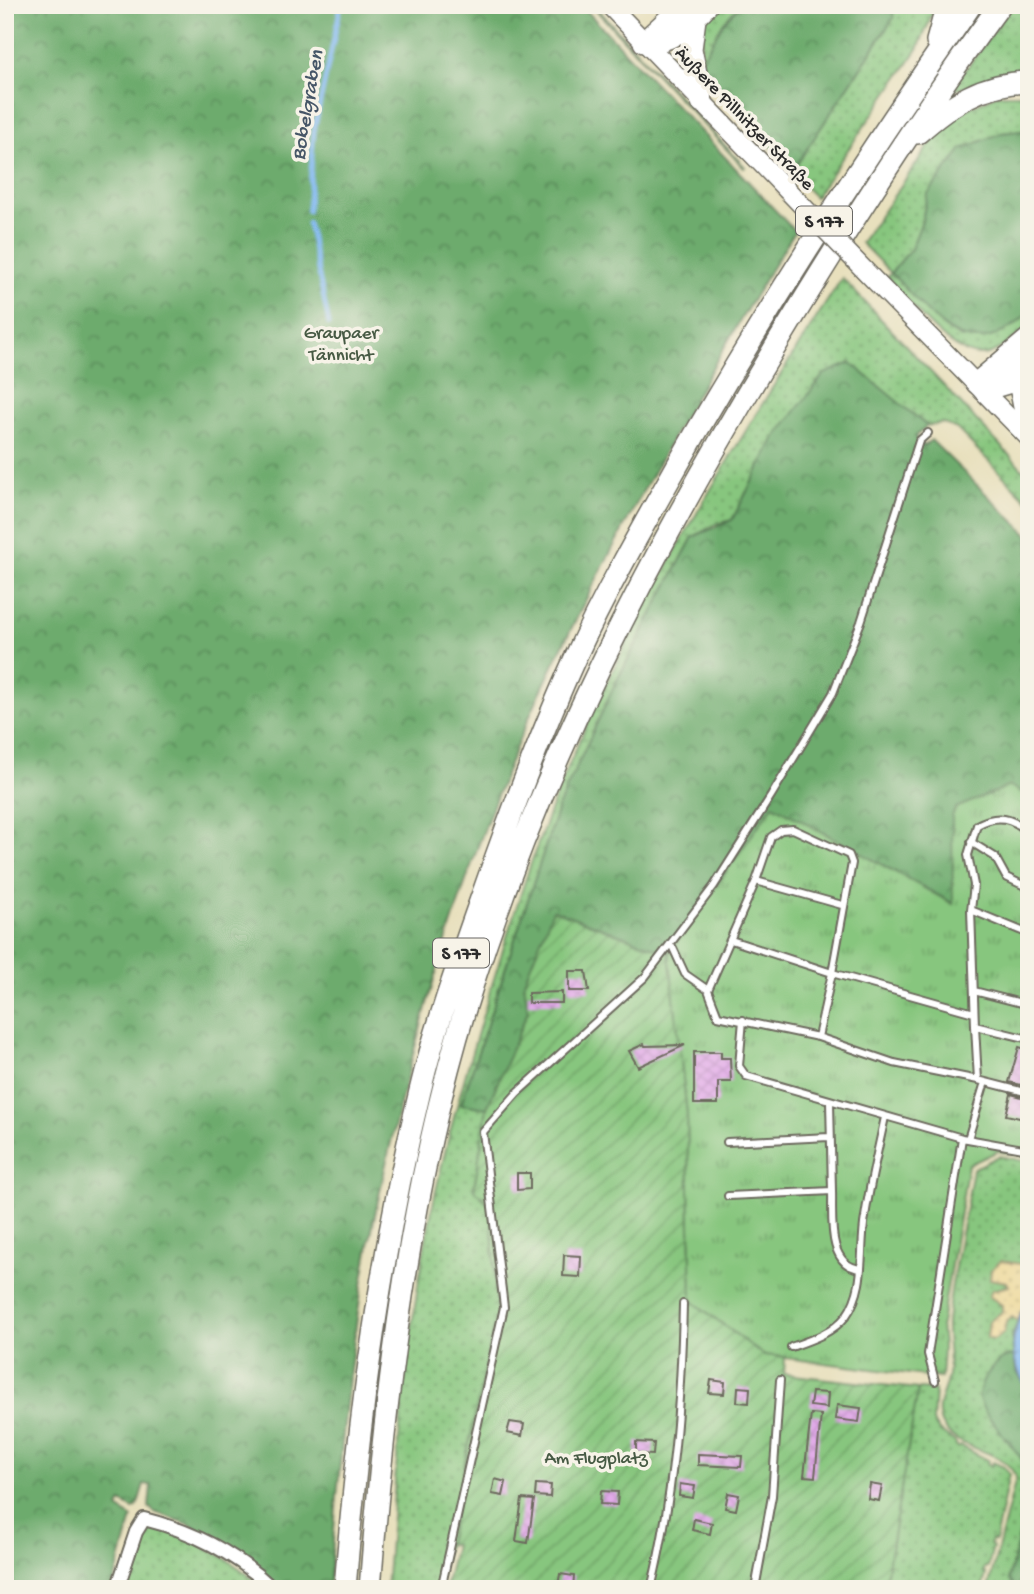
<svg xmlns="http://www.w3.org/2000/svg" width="1034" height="1594" viewBox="0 0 1034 1594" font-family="'Gochi Hand',sans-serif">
  <defs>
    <pattern id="grass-dots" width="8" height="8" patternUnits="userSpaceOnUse" patternTransform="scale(1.75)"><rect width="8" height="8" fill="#87c67e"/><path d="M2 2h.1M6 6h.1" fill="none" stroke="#6fa167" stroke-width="1.8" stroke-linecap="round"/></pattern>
    <pattern id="forest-crowns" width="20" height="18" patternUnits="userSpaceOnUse" patternTransform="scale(1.75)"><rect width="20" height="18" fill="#6dab6d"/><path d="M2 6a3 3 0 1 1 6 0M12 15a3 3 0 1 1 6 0" fill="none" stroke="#5a8b5a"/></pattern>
    <pattern id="sand-dots" width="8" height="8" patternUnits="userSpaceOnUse" patternTransform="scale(1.75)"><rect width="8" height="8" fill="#eeda9e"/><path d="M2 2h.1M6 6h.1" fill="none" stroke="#cb8" stroke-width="1.8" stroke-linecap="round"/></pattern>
    <pattern id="park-tufts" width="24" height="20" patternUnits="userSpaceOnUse" patternTransform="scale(1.75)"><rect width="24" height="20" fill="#87c67e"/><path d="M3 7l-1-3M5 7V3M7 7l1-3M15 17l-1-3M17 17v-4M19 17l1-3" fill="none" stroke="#6fa167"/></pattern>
    <pattern id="garden-furrows" width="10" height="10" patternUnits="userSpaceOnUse" patternTransform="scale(1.75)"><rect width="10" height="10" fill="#87c67e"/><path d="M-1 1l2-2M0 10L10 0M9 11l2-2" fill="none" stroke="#6fa167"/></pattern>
    <pattern id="water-ripples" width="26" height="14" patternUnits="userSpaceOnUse" patternTransform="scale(1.75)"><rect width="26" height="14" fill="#84baf3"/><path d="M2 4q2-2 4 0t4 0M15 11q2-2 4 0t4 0" fill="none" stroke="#6c97c5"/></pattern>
    <pattern id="building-cross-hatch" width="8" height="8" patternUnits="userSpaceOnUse" patternTransform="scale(1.75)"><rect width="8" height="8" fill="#e2abe9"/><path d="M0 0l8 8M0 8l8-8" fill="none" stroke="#c293c8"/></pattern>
  </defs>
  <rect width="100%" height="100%" fill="#f7f3e8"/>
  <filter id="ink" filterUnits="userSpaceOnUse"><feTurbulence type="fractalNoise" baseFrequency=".0143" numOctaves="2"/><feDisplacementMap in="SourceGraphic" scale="14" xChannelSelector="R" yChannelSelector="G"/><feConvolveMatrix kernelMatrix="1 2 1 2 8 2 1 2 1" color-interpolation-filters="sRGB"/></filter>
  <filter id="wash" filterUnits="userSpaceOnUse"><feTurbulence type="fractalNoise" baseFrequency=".00686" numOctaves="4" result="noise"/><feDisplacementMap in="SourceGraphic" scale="28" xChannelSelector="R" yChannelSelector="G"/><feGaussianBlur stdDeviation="1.57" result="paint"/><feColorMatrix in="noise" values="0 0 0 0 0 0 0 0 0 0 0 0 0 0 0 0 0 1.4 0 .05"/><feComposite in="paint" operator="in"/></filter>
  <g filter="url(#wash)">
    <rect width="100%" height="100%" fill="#e8e0bd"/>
    <path fill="url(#grass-dots)" stroke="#597854" stroke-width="2" d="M591,5h3l151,162 -1,1z
      M719,5h21l-16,17 -24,40 3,-41z
      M890,5h46l-18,44 -103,148 -24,-24 103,-156z
      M1013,5h16v69h-29l-45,16 -2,-3z
      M998,94h31v36l-28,3 -74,62 -5,26 -11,28 -20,24 54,55 16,10 53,-12 15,-14v14c-13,10 -25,23 -41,28 -34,10 -80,-54 -101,-77l4,-4 -30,-30 81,-116 18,-15z
      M842,278l187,198v26l-72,-73 -14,-6 -16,3 -15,-13 -137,25 -43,82 -16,4 -23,13 -78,147 -56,121 -98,299 26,4 -13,81 17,17 6,107 -59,276h-52c10,-122 19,-245 43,-365 16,-81 39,-160 63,-239 19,-63 39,-126 63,-187 75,-184 180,-354 287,-520z
      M999,1156l30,6v103l-13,-1 -25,15 16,3 2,4 -17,4 -2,6 12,10v6l-13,10 -2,16 25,-21 6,4 -6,15 2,19 -11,3 -12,10 38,104v23l-20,83 8,11h-29l28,-111c-10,-31 -61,-25 -75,-55 -7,-16 4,-32 7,-47 3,-18 -2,-36 -1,-54 5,-51 18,-103 26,-153z
      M918,1389l17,1 -2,32 6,9 16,11 3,6 3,-2 27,14 -1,4 5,1 1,-3 11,5 5,7 -14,67 -4,-1 -1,5 3,2 -5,21 -3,-1 -2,6 3,1 -4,15h-98z
      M162,1528c38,13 73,34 103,61h-143l19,-55z"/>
    <path fill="url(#forest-crowns)" stroke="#4c6b4c" stroke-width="2" d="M5,5h576l214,226c-68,108 -130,217 -189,330 -36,69 -71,138 -100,211 -55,140 -98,285 -129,433 -27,126 -37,255 -48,384h-47l-58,-47 -33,-17 -37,-13 -5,-5 2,-22 -7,-1 -7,23 -4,2 -12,-7 -3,6 14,10 -20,71h-107z
      M740,5h150l4,12 -103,156 -40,-52 -45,-47 -6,-12 24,-40z
      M1029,130v182c-62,61 -93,7 -138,-39l20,-24 11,-28 5,-26 35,-46 39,-16z
      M851,363l76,63 -12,11 9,9 7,-6 98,96v261l-19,-11 -54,22 -4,8 2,88 -181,-99 -104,148 -115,-43 -30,72 4,29 -41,97 -26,-4 98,-299 56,-121 78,-147 39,-17 43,-82 49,-64z
      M1014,1355l2,15 13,23v79c-13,-27 -37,-45 -48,-68 -5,-11 1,-22 7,-31 7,-10 14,-15 26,-18z
      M1029,1495v94h-12l-8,-10z"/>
    <path fill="url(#sand-dots)" stroke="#8c8264" stroke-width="2" d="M1001,1261l28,4v28l-11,28 -6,-4 -6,4 -2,12 -10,7 -7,-2 2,-16 13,-10v-7l-13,-9 3,-6 17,-4 -2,-4 -17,-3 1,-9z"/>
    <path fill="url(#park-tufts)" stroke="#597854" stroke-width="2" d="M1010,786l19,11v360l-31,-6 -30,14 -27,159 2,24 -2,30 -178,-23 -71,-54 -5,-186 -18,-162 104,-148 180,99 -1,-88 4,-8z"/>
    <path fill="url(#garden-furrows)" stroke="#597854" stroke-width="2" d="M553,910l116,43 18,162 5,186 71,54 22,2 -1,17 134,15 -34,200h-439l10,-44 -7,-1 49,-231 -6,-107 -17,-17 13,-81 41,-97 -4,-29z"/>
    <path fill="url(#water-ripples)" stroke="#58728f" stroke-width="2" d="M1029,1293v100c-25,-43 -17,-57 0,-100z"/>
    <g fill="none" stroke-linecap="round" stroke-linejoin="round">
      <path stroke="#84baf3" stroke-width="4.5" d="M308,211l6,-80 27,-126
        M308,222l21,102"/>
    </g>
    <g id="blocks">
      <path fill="url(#building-cross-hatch)" d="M569,971h17l3,20h-20z
        M562,992v11h-34v-10z
        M644,1044l1,2 40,-1 -47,22 -9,-16z
        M1019,1047l10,3v37l-20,-5z
        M694,1052h27v6h9l1,24h-13v22h-24z
        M1011,1094l18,5v21l-23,-5z
        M517,1173h13v16l-13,1z
        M564,1255l17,1 -1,21 -17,-1z
        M711,1380l14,2 -1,12 -15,-1z
        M738,1387l12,1 -1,15 -12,-1z
        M812,1392l16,1 -1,15 -17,-2z
        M837,1405l24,3 -2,14 -24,-3z
        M811,1414l10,1 -6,62 -11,-1z
        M510,1422l14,2 -2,12 -15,-3z
        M636,1442l18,1 -1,12 -17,-1z
        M698,1454l44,2 -1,11 -43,-2z
        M495,1479l11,3 -3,14 -11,-2z
        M536,1484l15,1 -1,12 -15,-1z
        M680,1484l15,2 -2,12 -14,-2z
        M870,1484l12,2 -3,15 -11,-2z
        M601,1491l17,1 -1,13 -17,-1z
        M728,1493l11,2 -3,15 -11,-2z
        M522,1499l12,1 -6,43 -12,-2z
        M694,1519l18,4 -2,11 -18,-4z
        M560,1574l14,2 -1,12 -15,-2z"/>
    </g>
  </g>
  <g filter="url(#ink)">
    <use href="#blocks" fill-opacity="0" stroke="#6d6a5e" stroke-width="2"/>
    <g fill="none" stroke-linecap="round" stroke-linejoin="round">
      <g stroke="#6d6a5e" stroke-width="10">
        <path id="service" d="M971,842l24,15 11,20 23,11
          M756,881l86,24
          M971,910l3,-25 -6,-30 9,-30c20,-11 35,-8 52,8
          M1029,934l-58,-24 4,116 54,13
          M673,948l12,26 23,16 10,26 100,21
          M708,990l48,-109 15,-44 10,-7 12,-1 56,26 3,8 -20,110 -101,-33
          M974,991l55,14
          M974,1013l-142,-40 -14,64 76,26 84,17
          M743,1020l-4,46 7,10 216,62 67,12
          M975,1026l3,54 51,13
          M968,1139l17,-57
          M727,1142l102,-5
          M832,1191c1,25 -6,75 29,78
          M728,1196l104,-5 -2,-89
          M791,1347c20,-7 42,-14 55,-31 21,-29 13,-66 19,-99 5,-34 13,-67 20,-100
          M935,1381l-7,-27 34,-216
          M441,1589l63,-282 -21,-175 34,-39 128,-116 69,-91 57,-90 62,-103 28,-71 58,-181 9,-8
          M651,1589c23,-94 30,-190 32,-285
          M755,1589l17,-93 8,-116"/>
      </g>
      <g stroke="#6d6a5e" stroke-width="16">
        <path id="minor" d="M117,1589l19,-57 8,-13c48,12 93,35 129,70"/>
      </g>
      <g stroke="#6d6a5e" stroke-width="21">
        <path id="secondary" d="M609,5l178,185
          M876,282l153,156"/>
      </g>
      <g stroke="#6d6a5e" stroke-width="24">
        <path id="trunk" d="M695,19l-4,30 11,53
          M937,41l10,-36
          M644,42c31,1 44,-17 63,-37
          M644,42l40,-37
          M918,133c34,-30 64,-50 111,-51
          M1018,376l11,57
          M977,383l52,-44
          M984,390l27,-8 18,-17
          M345,1589c13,-168 35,-335 75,-498 16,-67 40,-133 63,-198 28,-80 57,-158 92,-235 35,-76 78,-149 119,-222 86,-148 179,-291 277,-431
          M370,1589c15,-196 39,-395 96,-583 72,-237 186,-456 314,-667 69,-114 141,-227 220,-334"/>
      </g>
      <use href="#service" stroke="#fff" stroke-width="6"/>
      <use href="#minor" stroke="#fff" stroke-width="12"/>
      <use href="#secondary" stroke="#fff" stroke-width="18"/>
      <use href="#trunk" stroke="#fff" stroke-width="21"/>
      <g stroke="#6d6a5e" stroke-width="21" stroke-linecap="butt">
        <path id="secondary-bridge" d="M787,190l89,92"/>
      </g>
      <use href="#secondary-bridge" stroke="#fff" stroke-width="18"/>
    </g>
  </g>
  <g text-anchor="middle" stroke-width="7" stroke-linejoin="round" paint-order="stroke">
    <g fill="#f7f3e8" stroke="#686764" stroke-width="2">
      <rect x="796" y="206.5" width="56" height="29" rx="5"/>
      <rect x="433" y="938.5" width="56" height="29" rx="5"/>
    </g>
    <g font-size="18" font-weight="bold" fill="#2b2b2b">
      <text x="824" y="227">S 177</text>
      <text x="461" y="959">S 177</text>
    </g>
    <g font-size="19" fill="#2b2b2b" stroke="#f7f3e8">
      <text transform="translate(746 117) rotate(46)" y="7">Äußere Pillnitzer Straße</text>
    </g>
    <g font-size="19" fill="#475a44" stroke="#f7f3e8">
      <text x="341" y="338">Graupaer<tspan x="341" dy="22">Tännicht</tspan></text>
      <text x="596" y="1463">Am Flugplatz</text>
    </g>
    <g font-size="21" font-style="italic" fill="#465667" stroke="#f7f3e8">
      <text transform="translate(306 105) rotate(-80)" y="7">Bobelgraben</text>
    </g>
  </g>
  <rect width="1034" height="1594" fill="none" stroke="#f7f3e8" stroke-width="28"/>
</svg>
